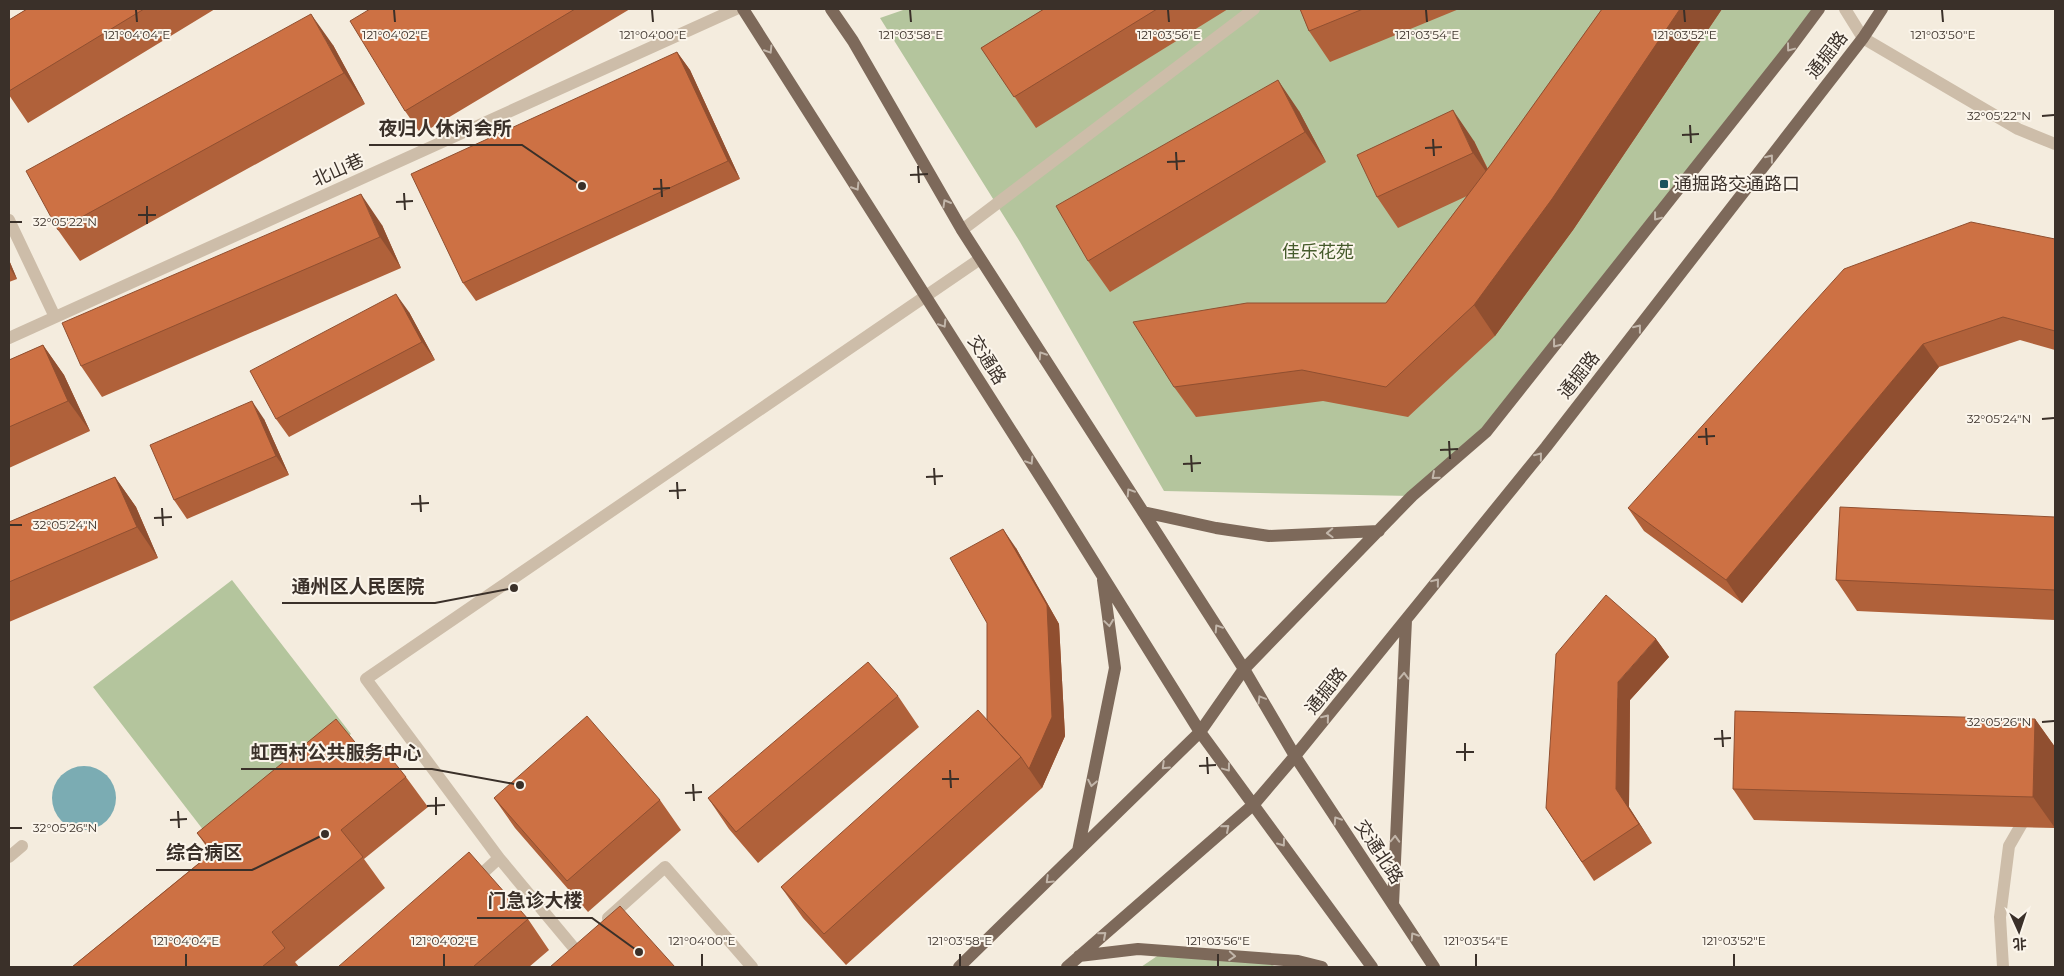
<svg xmlns="http://www.w3.org/2000/svg" width="2064" height="976" viewBox="0 0 2064 976" font-family="Montserrat,'Noto Sans SC',sans-serif">
  <rect width="100%" height="100%" fill="#f4ecde"/>
  <path fill="#b4c59d" d="M906,9h909l-329,423 -74,64 -248,-5 -144,-249 -140,-224z
    M232,580l119,154 -140,106 -118,-153z
    M1169,948l73,4 35,15h-136z"/>
  <path fill="#7bacb3" d="M52 798a32 32 0 1 1 64 0a32 32 0 1 1-64 0Z"/>
  <g fill="none" stroke-linecap="round" stroke-linejoin="round">
    <path stroke="#cdbda9" stroke-width="12" d="M1845,9l18,29 155,91 37,15
      M9,220l46,97
      M962,230l292,-221
      M9,338l727,-329
      M9,857l13,-11
      M499,858l75,90
      M474,881l25,-23 -133,-179 614,-420
      M608,918l57,-51 87,100
      M2003,967l-3,-50 9,-71 19,-33"/>
    <path stroke="#7d695a" stroke-width="12" d="M743,9l314,494 143,229 172,235
      M831,9l22,32 109,189 282,439 51,87 139,211
      M1143,512l73,16 53,8 110,-5
      M1078,851l37,-183 -12,-88
      M1393,905l13,-285
      M1079,956l59,-7 160,12 24,6
      M959,967l241,-235 44,-63 168,-173 74,-64 304,-384 29,-39
      M1067,967l187,-163 41,-48 251,-309 317,-409 19,-29"/>
  </g>
  <path fill="#b0613a" d="M27,9h188l-187,114 -19,-28v-75z
    M370,9h260l-209,125 -16,-23z
    M1044,9h184l-192,119 -55,-80z
    M1300,9h159l-129,53 -21,-31z
    M1602,9h120l-149,221 -78,106 -87,81 -85,-16 -127,16 -22,-30 212,-84 81,-107 -69,32 -21,-31 97,-56 14,28z
    M333,45l32,59 -285,157 -22,-31z
    M677,52l13,18 50,109 -264,122 -13,-18z
    M1299,111l27,51 -216,130 -22,-31z
    M382,225l19,43 -299,129 -21,-31z
    M2055,239v111l-35,-10 -81,27 -197,236 -98,-72 -16,-23z
    M9,260l8,19 -8,3z
    M409,312l26,48 -146,77 -13,-18z
    M43,345l21,30 26,56 -81,37v-108z
    M264,419l25,56 -102,44 -13,-19z
    M115,477l21,30 22,51 -149,64v-100z
    M2055,517v103l-198,-9 -21,-31z
    M1016,548l43,76 6,112 -23,52 -196,177 -43,-47 -22,-31 206,-167z
    M1656,639l13,18 -39,43 -1,107 23,36 -58,38 -48,-73z
    M898,696l21,31 -161,136 -29,-34 -21,-31z
    M2035,719l20,28v81l-301,-8 -21,-31z
    M368,758l38,19 22,30 -64,52 21,29 -90,74 4,5h-227l139,-114 -14,-20z
    M494,798l166,2 21,30 -93,82 -73,-84z
    M528,919l21,31 -20,17h-191z"/>
  <path fill="#904f30" d="M1680,9h42l-149,221 -78,106 -21,-31z
    M311,14l22,31 32,59 -21,-31z
    M677,52l13,18 50,109 -12,-18z
    M1278,80l21,31 27,51 -21,-30z
    M1453,110l21,31 20,42 -21,-30z
    M361,194l21,31 19,43 -21,-31z
    M9,260l8,19 -8,-12z
    M396,294l13,18 26,48 -13,-18z
    M1923,344l16,23 -197,236 -16,-23z
    M43,345l21,30 26,56 -22,-30z
    M252,401l12,18 25,56 -13,-19z
    M115,477l21,30 22,51 -21,-31z
    M1003,529l13,19 43,76 6,112 -23,52 -13,-19z
    M1656,639l13,18 -39,43 -1,107 23,36 -13,-19 -23,-35 2,-107z
    M2035,719l20,28v81l-22,-31z"/>
  <path fill="#cd7144" stroke="#904f30" d="M27,9h117l-135,82v-71z
    M370,9h205l-170,102 -55,-90z
    M1044,9h113l-143,88 -33,-49z
    M1300,9h63l-54,22z
    M1602,9h78l-128,190 -78,106 -88,82 -84,-17 -128,17 -41,-65 114,-19h139l106,-140z
    M311,14l33,59 -286,157 -32,-59z
    M677,52l51,109 -265,122 -52,-109z
    M1278,80l27,52 -217,129 -32,-55z
    M1453,110l20,43 -96,44 -20,-42z
    M361,194l19,43 -299,129 -19,-43z
    M1971,222l84,17v92l-52,-14 -80,27 -197,236 -98,-72 216,-239z
    M396,294l26,48 -146,77 -26,-48z
    M43,345l25,56 -59,26v-67z
    M252,401l24,55 -102,44 -24,-55z
    M115,477l22,50 -128,55v-60z
    M1840,507l215,10v73l-219,-10z
    M1003,529l44,76 5,112 -23,52 -8,-12 -34,-37v-97l-37,-65z
    M1606,595l50,44 -38,43 -2,107 23,35 -57,38 -36,-54 10,-154z
    M868,662l30,34 -162,136 -28,-34z
    M978,710l43,47 -197,177 -43,-47z
    M1735,711l300,8 -2,78 -300,-8z
    M587,716l73,84 -93,81 -73,-83z
    M336,719l32,39 14,-11 24,30 -65,53 22,27 -91,75 13,16 -23,19h-190l141,-115 -16,-19z
    M469,852l59,67 -55,48h-135z
    M620,906l55,61h-125z"/>
  <defs><path id="oneway-chevron" d="M-2-3.5L2.5 0L-2 3.5" fill="none" stroke-width="1.6" stroke-linecap="round" stroke-linejoin="round" transform="scale(1.25)"/></defs>
  <g stroke="#c2b6aa">
    <use href="#oneway-chevron" transform="translate(1790 48) rotate(127)"/>
    <use href="#oneway-chevron" transform="translate(769 50) rotate(58)"/>
    <use href="#oneway-chevron" transform="translate(1770 158) rotate(-52)"/>
    <use href="#oneway-chevron" transform="translate(856 187) rotate(58)"/>
    <use href="#oneway-chevron" transform="translate(946 203) rotate(-120)"/>
    <use href="#oneway-chevron" transform="translate(1657 217) rotate(128)"/>
    <use href="#oneway-chevron" transform="translate(943 324) rotate(58)"/>
    <use href="#oneway-chevron" transform="translate(1638 328) rotate(-52)"/>
    <use href="#oneway-chevron" transform="translate(1556 344) rotate(128)"/>
    <use href="#oneway-chevron" transform="translate(1042 355) rotate(-123)"/>
    <use href="#oneway-chevron" transform="translate(1539 456) rotate(-51)"/>
    <use href="#oneway-chevron" transform="translate(1030 461) rotate(58)"/>
    <use href="#oneway-chevron" transform="translate(1435 476) rotate(139)"/>
    <use href="#oneway-chevron" transform="translate(1130 492) rotate(-123)"/>
    <use href="#oneway-chevron" transform="translate(1330 533) rotate(178)"/>
    <use href="#oneway-chevron" transform="translate(1436 582) rotate(-51)"/>
    <use href="#oneway-chevron" transform="translate(1109 623) rotate(82)"/>
    <use href="#oneway-chevron" transform="translate(1218 628) rotate(-123)"/>
    <use href="#oneway-chevron" transform="translate(1404 676) rotate(-88)"/>
    <use href="#oneway-chevron" transform="translate(1261 699) rotate(-121)"/>
    <use href="#oneway-chevron" transform="translate(1326 718) rotate(-51)"/>
    <use href="#oneway-chevron" transform="translate(1165 766) rotate(136)"/>
    <use href="#oneway-chevron" transform="translate(1227 768) rotate(53)"/>
    <use href="#oneway-chevron" transform="translate(1092 783) rotate(101)"/>
    <use href="#oneway-chevron" transform="translate(1337 820) rotate(-123)"/>
    <use href="#oneway-chevron" transform="translate(1226 828) rotate(-41)"/>
    <use href="#oneway-chevron" transform="translate(1395 839) rotate(-88)"/>
    <use href="#oneway-chevron" transform="translate(1282 843) rotate(54)"/>
    <use href="#oneway-chevron" transform="translate(1049 880) rotate(136)"/>
    <use href="#oneway-chevron" transform="translate(1103 935) rotate(-41)"/>
    <use href="#oneway-chevron" transform="translate(1414 936) rotate(-123)"/>
    <use href="#oneway-chevron" transform="translate(1232 956) rotate(4)"/>
  </g>
  <path fill="none" stroke="#3a3029" stroke-width="2" d="M136,10l1,12M394,10l1,12M652,10l1,12M910,10l1,12M1168,10l1,12M1426,10l1,12M1684,10l1,12M1942,10l1,12M2042,116l12,-1M1690,125l1,18M1682,135l17,-1M1433,139l1,17M1425,148l17,-1M1176,152l1,18M1167,162l18,-1M918,166l1,17M910,175l18,-1M661,179l1,18M653,189l17,-1M404,193l1,17M396,202l17,-1M147,206v18M138,215h18M10,222h12M2042,419l12,-1M1706,428l1,17M1698,437l17,-1M1449,441l1,18M1440,450l18,-1M1191,455l1,17M1183,464l18,-1M934,468l1,17M926,477l17,-1M677,482l1,17M669,491l17,-1M420,495l1,17M411,504l18,-1M162,508l1,18M154,518l18,-1M10,525h12M2042,722l12,-1M1722,730l1,17M1714,739l17,-1M1465,743v18M1456,752h18M1207,757l1,17M1199,766l17,-1M950,770l1,18M942,779h17M693,784l1,17M685,793l17,-1M436,797v18M427,806l18,-1M178,811l1,17M170,820l17,-1M10,828h12M186,954v12M444,954v12M702,954v12M960,954v12M1218,954v12M1476,954v12M1734,954v12"/>
  <rect fill="#1c545f" stroke="#fbf5eb" stroke-width="2" x="1659" y="179" width="10" height="10" rx="2.5"/>
  <g text-anchor="middle" stroke-width="4" stroke-linejoin="round" paint-order="stroke">
    <g font-size="18" fill="#3a3029" stroke="#fbf5eb">
      <text transform="translate(1827 55) rotate(-52)" y="6">通掘路</text>
      <text transform="translate(338 170) rotate(-24)" y="6">北山巷</text>
      <text transform="translate(987 360) rotate(58)" y="6">交通路</text>
      <text transform="translate(1579 375) rotate(-52)" y="6">通掘路</text>
      <text transform="translate(1326 691) rotate(-51)" y="6">通掘路</text>
      <text transform="translate(1379 852) rotate(57)" y="6">交通北路</text>
    </g>
    <g font-size="18" fill="#3a3029" stroke="#fbf5eb" text-anchor="start">
      <text x="1674" y="190">通掘路交通路口</text>
    </g>
    <g font-size="18" fill="#455a2b" stroke="#fbf5eb">
      <text x="1318" y="258">佳乐花苑</text>
    </g>
  </g>
  <g font-size="12" text-anchor="middle" fill="#3a3029" stroke="#fbf5eb" stroke-width="4" stroke-linejoin="round" paint-order="stroke">
    <text x="137" y="39">121°04'04"E</text>
    <text x="395" y="39">121°04'02"E</text>
    <text x="653" y="39">121°04'00"E</text>
    <text x="911" y="39">121°03'58"E</text>
    <text x="1169" y="39">121°03'56"E</text>
    <text x="1427" y="39">121°03'54"E</text>
    <text x="1685" y="39">121°03'52"E</text>
    <text x="1943" y="39">121°03'50"E</text>
    <text x="1999" y="120">32°05'22"N</text>
    <text x="65" y="226">32°05'22"N</text>
    <text x="1999" y="423">32°05'24"N</text>
    <text x="65" y="529">32°05'24"N</text>
    <text x="1999" y="726">32°05'26"N</text>
    <text x="65" y="832">32°05'26"N</text>
    <text x="186" y="945">121°04'04"E</text>
    <text x="444" y="945">121°04'02"E</text>
    <text x="702" y="945">121°04'00"E</text>
    <text x="960" y="945">121°03'58"E</text>
    <text x="1218" y="945">121°03'56"E</text>
    <text x="1476" y="945">121°03'54"E</text>
    <text x="1734" y="945">121°03'52"E</text>
  </g>
  <path fill="none" stroke="#3a3029" stroke-width="2" d="M582 186L522 145H369M514 588L435 603H282M520 785L432 769H241M325 834L252 870H156M639 952L592 918H477"/>
  <g fill="#3a3029" stroke="#fbf5eb" stroke-width="2">
    <circle cx="582" cy="186" r="5"/>
    <circle cx="514" cy="588" r="5"/>
    <circle cx="520" cy="785" r="5"/>
    <circle cx="325" cy="834" r="5"/>
    <circle cx="639" cy="952" r="5"/>
  </g>
  <g font-size="19" text-anchor="middle" font-weight="bold" fill="#3a3029" stroke="#fbf5eb" stroke-width="4" stroke-linejoin="round" paint-order="stroke">
    <text x="445" y="135">夜归人休闲会所</text>
    <text x="358" y="593">通州区人民医院</text>
    <text x="336" y="759">虹西村公共服务中心</text>
    <text x="204" y="859">综合病区</text>
    <text x="535" y="907">门急诊大楼</text>
  </g>
  <rect width="2064" height="976" fill="none" stroke="#3a3029" stroke-width="20"/>
  <g transform="translate(2019 931) rotate(177)" stroke="#fbf5eb" stroke-width="4" paint-order="stroke">
  <path d="M0-4L9 19L0 12L-9 19Z" fill="#3a3029"/>
  <text y="-8" font-size="14" font-weight="bold" text-anchor="middle" fill="#3a3029">北</text>
  </g>
</svg>
